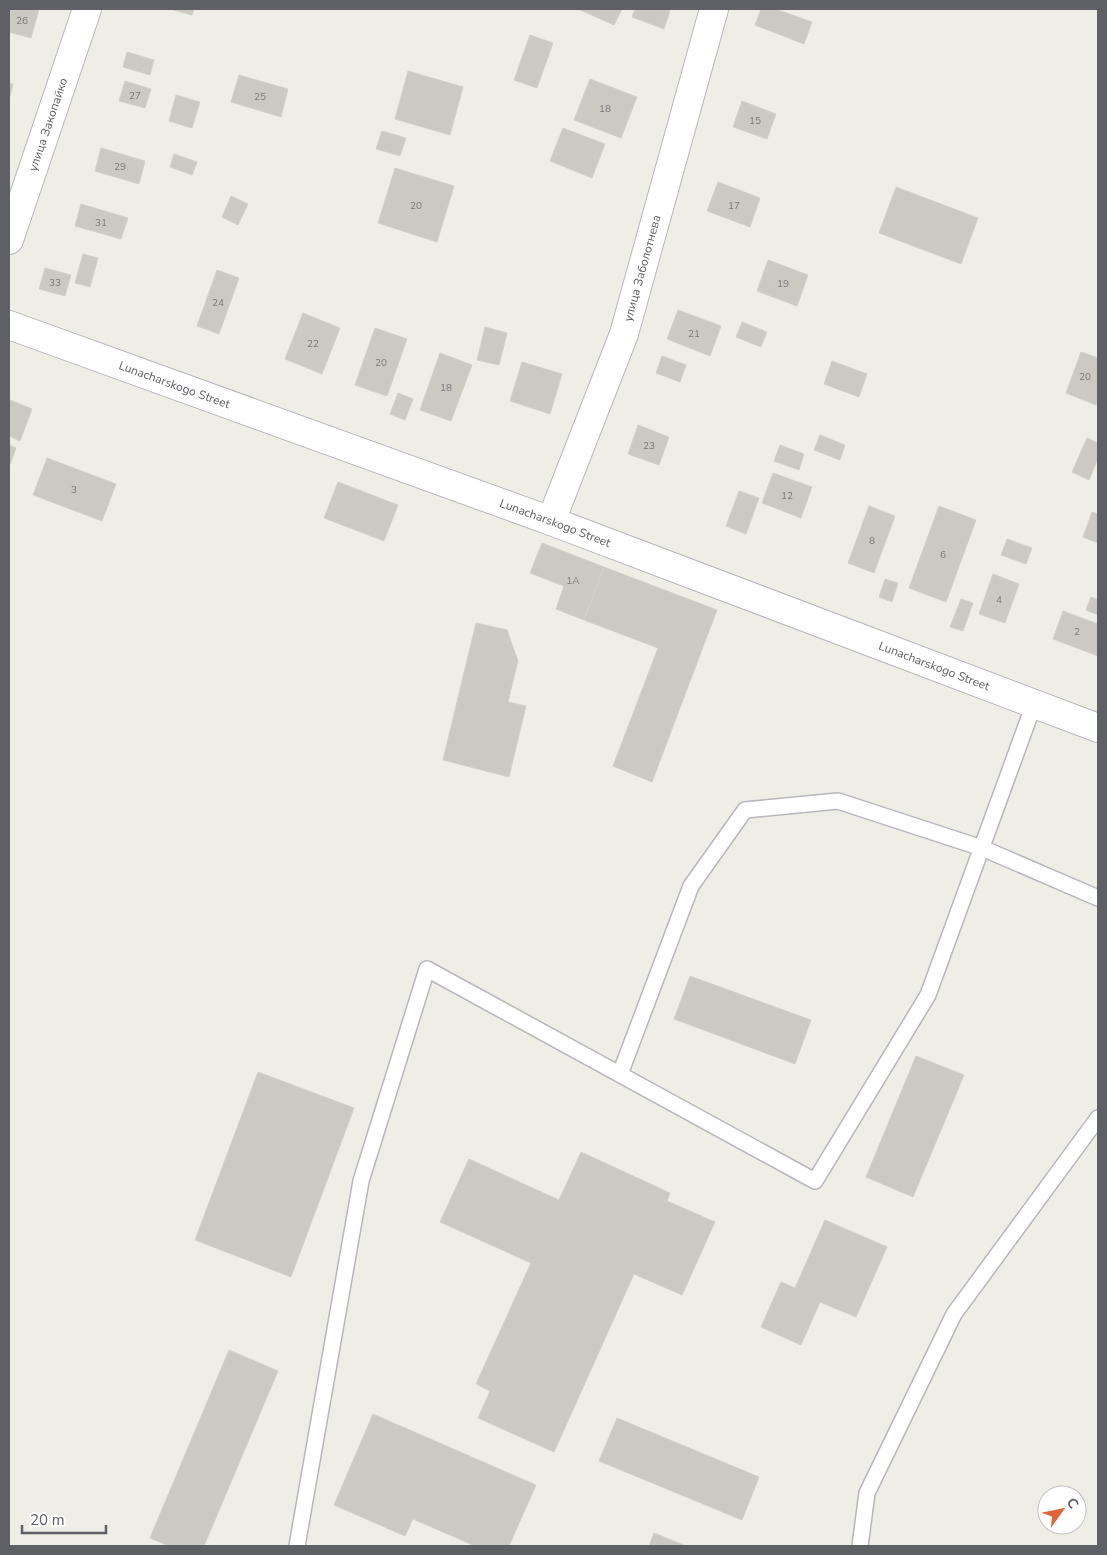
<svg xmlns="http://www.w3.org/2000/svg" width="1107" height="1555" viewBox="0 0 1107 1555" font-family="'Nunito Sans',sans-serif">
  <rect width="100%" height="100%" fill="#efeee6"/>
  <path fill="#cbc9c2" stroke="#d3d1c5" d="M9,9h30l-8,29 -22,-6z
    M170,9h24l-2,6z
    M578,9h44l-8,16z
    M635,9h29l6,2 -6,18 -32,-12z
    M761,9h14l37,13 -8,22 -49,-19z
    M530,35l23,8 -16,45 -23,-8z
    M127,52l27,8 -4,15 -27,-8z
    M408,71l55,16 -13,48 -55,-16z
    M239,75l49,14 -7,28 -50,-15z
    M590,79l47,18 -16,41 -47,-18z
    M125,81l26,8 -6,19 -26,-7z
    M9,83l4,1 -4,16z
    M176,95l24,7 -8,26 -23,-7z
    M742,101l34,13 -9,25 -34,-12z
    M563,128l42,16 -13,34 -42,-17z
    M382,131l24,7 -6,18 -24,-7z
    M101,148l44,13 -6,23 -44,-13z
    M174,154l23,8 -5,13 -22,-8z
    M395,168l59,18 -17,56 -59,-19z
    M718,182l42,16 -10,29 -43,-16z
    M896,187l82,31 -17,46 -82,-31z
    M231,196l17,8 -10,21 -16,-8z
    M81,204l47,14 -7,21 -46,-13z
    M83,254l15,4 -8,29 -15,-4z
    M768,260l40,15 -11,31 -40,-15z
    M45,268l26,7 -6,21 -26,-7z
    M217,270l22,8 -20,56 -22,-8z
    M678,310l43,16 -11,30 -43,-17z
    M303,313l37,15 -18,46 -37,-15z
    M742,322l25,10 -6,15 -25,-10z
    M485,327l22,6 -8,32 -22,-5z
    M375,328l32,11 -20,57 -32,-11z
    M1081,352l17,6v41l-2,6 -30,-12z
    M440,353l32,12 -21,56 -31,-11z
    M662,356l24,9 -6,17 -24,-9z
    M832,361l35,13 -8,23 -35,-13z
    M522,362l40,12 -12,40 -40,-13z
    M398,393l15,6 -8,21 -15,-6z
    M10,400l22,9 -12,32 -11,-5v-31z
    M638,425l31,12 -10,28 -31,-11z
    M820,435l25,10 -5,15 -26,-10z
    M1087,438l11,5v15l-9,22 -17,-8z
    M9,445l7,3 -7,19z
    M780,445l24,9 -5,16 -25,-9z
    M47,458l69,26 -14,37 -69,-26z
    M773,473l39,14 -11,31 -39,-15z
    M338,482l60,23 -14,36 -60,-23z
    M739,491l20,7 -13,36 -20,-8z
    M869,506l26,10 -21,57 -26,-10z
    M939,506l37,14 -30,82 -37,-14z
    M1092,512l6,2v29l-15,-6z
    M1007,539l25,9 -6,16 -25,-9z
    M542,543l62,24 -20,53 -28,-11 8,-23 -34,-13z
    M604,567l113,43 -65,172 -39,-16 45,-118 -74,-28z
    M993,574l26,10 -14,39 -26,-9z
    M885,579l13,4 -6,19 -13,-5z
    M1091,597l7,3v15l-12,-5z
    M961,599l12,4 -10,28 -13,-4z
    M1063,611l35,13v32l-45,-17z
    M476,623l31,7 11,31 -10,41 18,4 -17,71 -66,-17z
    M690,976l121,44 -16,44 -121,-45z
    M916,1056l48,19 -51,122 -47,-20z
    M258,1072l96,36 -63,169 -96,-37z
    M581,1152l89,41 -3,8 48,21 -33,73 -48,-21 -80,178 -76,-34 12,-27 -14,-7 55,-121 -91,-41 29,-63 90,41z
    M825,1220l62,27 -31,70 -36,-15 -19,43 -40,-18 20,-45 14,6z
    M229,1350l49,21 -74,175h-35l-19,-8z
    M373,1414l163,71 -27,61h-34l-62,-27 -8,17 -71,-31z
    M617,1418l142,59 -17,43 -143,-59z
    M654,1533l32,13h-37z"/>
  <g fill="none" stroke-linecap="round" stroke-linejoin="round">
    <g stroke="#b6b7bc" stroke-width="18">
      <path id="lane" d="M620,1074l71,-188 54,-76 93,-9 144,47 116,50
        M297,1546l64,-365 66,-212 388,212 113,-186 106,-291
        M860,1546l7,-53 87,-179 144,-196"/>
    </g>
    <g stroke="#b6b7bc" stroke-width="30">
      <g id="street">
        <path id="s1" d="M9,240l78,-231"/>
        <path id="s2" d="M9,325l542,196 547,207"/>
        <path id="s3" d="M551,521l73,-187 90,-325"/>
      </g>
    </g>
    <use href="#lane" stroke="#fff" stroke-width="15"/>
    <use href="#street" stroke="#fff" stroke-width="28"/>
  </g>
  <g text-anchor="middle" stroke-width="5" stroke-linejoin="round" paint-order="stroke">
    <g font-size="10" fill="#797a7c">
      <text x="22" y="24">26</text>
      <text x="135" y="99">27</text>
      <text x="260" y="100">25</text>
      <text x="605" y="112">18</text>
      <text x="755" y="124">15</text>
      <text x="120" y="170">29</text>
      <text x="416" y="209">20</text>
      <text x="734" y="209">17</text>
      <text x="101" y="226">31</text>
      <text x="55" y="286">33</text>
      <text x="783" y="287">19</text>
      <text x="218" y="306">24</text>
      <text x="694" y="337">21</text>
      <text x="313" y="347">22</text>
      <text x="381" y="366">20</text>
      <text x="1085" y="380">20</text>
      <text x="446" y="391">18</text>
      <text x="649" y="449">23</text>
      <text x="74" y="493">3</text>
      <text x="787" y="499">12</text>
      <text x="872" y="544">8</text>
      <text x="943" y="558">6</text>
      <text x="573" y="584">1А</text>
      <text x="999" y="603">4</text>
      <text x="1077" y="635">2</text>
    </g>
    <g font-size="12" fill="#5e6065" stroke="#fff">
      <text dy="4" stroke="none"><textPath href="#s1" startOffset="122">улица Закопайко</textPath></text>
      <text dy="4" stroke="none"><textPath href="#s3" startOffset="269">улица Заболотнева</textPath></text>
      <text dy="4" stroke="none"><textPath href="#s2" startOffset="176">Lunacharskogo Street</textPath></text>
      <text dy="4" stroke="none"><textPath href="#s2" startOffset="581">Lunacharskogo Street</textPath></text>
      <text dy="4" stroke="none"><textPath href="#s2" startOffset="986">Lunacharskogo Street</textPath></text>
    </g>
  </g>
  <rect width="1107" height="1555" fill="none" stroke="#5e6065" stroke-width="20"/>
  <g transform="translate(1062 1510) rotate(57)"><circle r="24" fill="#ffffff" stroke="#bfbfc1"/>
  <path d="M0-4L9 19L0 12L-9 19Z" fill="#df663c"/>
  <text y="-8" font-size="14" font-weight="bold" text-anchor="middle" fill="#5e6065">С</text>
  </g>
  <path d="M22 1525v8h84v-8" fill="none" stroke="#5e6065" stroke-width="2.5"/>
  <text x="30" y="1525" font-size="15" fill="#5e6065" stroke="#ffffff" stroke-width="4" paint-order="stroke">20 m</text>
</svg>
